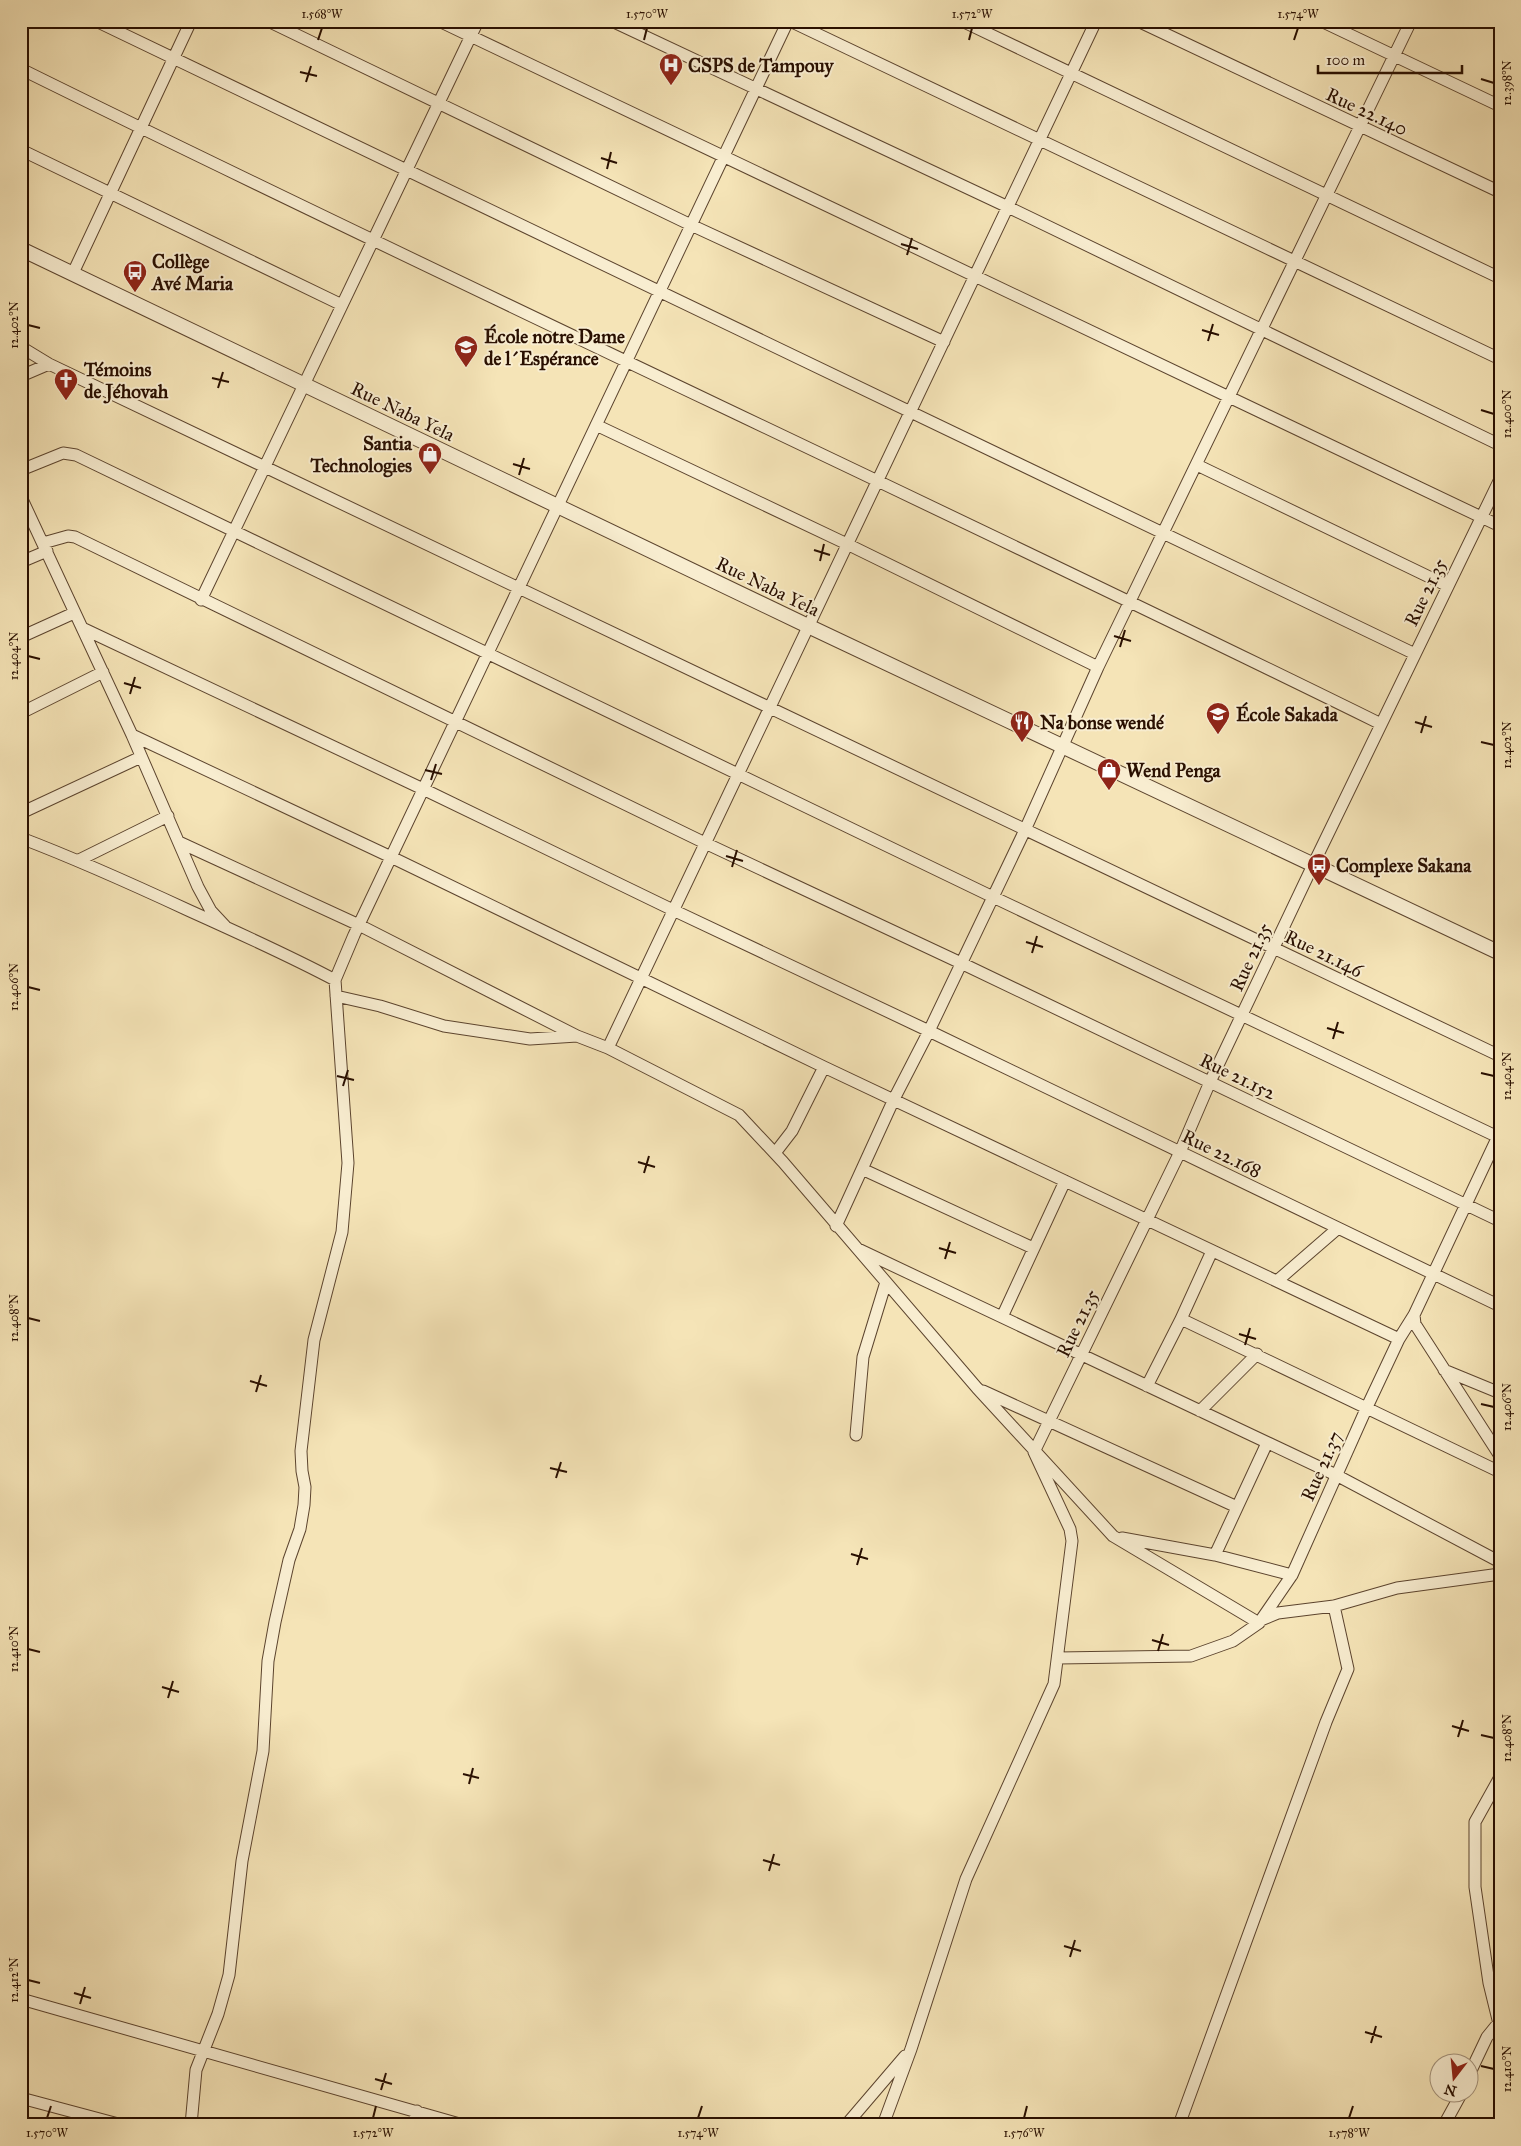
<svg xmlns="http://www.w3.org/2000/svg" width="1521" height="2146" viewBox="0 0 1521 2146" font-family="'IM FELL Great Primer',serif">
  <rect width="100%" height="100%" fill="#f5e4b7"/>
  <filter id="stains"><feTurbulence type="fractalNoise" baseFrequency=".004" numOctaves="4"/><feColorMatrix values="0 0 0 0 .2 0 0 0 0 .09 0 0 0 0 .02 0 0 0 .5 -.17"/></filter>
  <radialGradient id="worn" r=".72"><stop offset=".6" stop-color="#630" stop-opacity="0"/><stop offset="1" stop-color="#630" stop-opacity=".3"/></radialGradient>
  <g fill="none" stroke-linecap="round" stroke-linejoin="round">
    <g stroke="#5c442e" stroke-width="13">
      <path id="minor" d="M96,21l1319,633
        M268,21l423,204 253,117
        M439,21l1061,505
        M612,21l396,186 492,238
        M790,21l710,338
        M962,21l538,257
        M1138,21l362,171
        M1321,21l179,85
        M1495,21l5,3
        M21,69c451,223 909,433 1360,655
        M21,150l321,155
        M73,273l118,-252
        M21,347l28,17 1451,692
        M21,376l28,-12
        M596,425l251,119 251,123
        M1197,465l251,121
        M21,470l42,-17 13,2 917,442 507,241
        M21,497l111,238 66,152 13,24 14,15
        M43,543l25,-7 7,1 630,306 256,120 539,258
        M21,562l26,-11
        M201,600l277,-579
        M82,628l341,161 250,121 256,121 571,275
        M21,637l53,-24
        M21,713l82,-41
        M132,735l259,122 433,210 575,272
        M21,813l120,-56
        M21,838c58,22 113,47 169,73 49,22 98,44 145,69
        M181,843l178,82 218,111 31,12 131,67 44,47 194,226 136,148 146,87
        M79,860l89,-44
        M336,996l44,10 64,20 86,13 47,-3
        M608,1048l488,-1027
        M775,1153l17,-22 32,-64
        M862,1169l171,79
        M836,1226l58,-127 35,-68 96,-201 73,-163 313,-646
        M860,1250l476,225 164,87
        M1277,1281l60,-52
        M1414,1315l1,9 85,132
        M1002,1317l63,-136
        M1181,1319l319,153
        M1444,1370l56,23
        M1147,1386l34,-67 31,-68
        M983,1391l254,116
        M1200,1411l57,-57
        M856,1435l7,-78 23,-75
        M1122,1538l93,17 77,20
        M1215,1555l52,-112
        M1261,1620l17,-7 56,-7 63,-18 103,-14
        M1058,1658l133,-2 42,-15 26,-18 33,-48 75,-168 32,-68 15,-24 86,-183
        M1500,1777l-25,45v65l14,96 11,45
        M21,1999l442,126
        M1468,2077l19,-40 13,-16
        M21,2098l101,27
        M191,2125l5,-55 22,-56 11,-39 13,-114 21,-110 5,-90 7,-39 14,-62 11,-31 4,-24 1,-18 -3,-16 -1,-20 13,-111 28,-108 6,-69 -13,-183 19,-45 434,-914
        M413,2125l4,-14
        M846,2125l59,-69
        M883,2125l28,-76 55,-170 88,-195 18,-143 -2,-12 -36,-77 146,-300 30,-70 103,-217 187,-386
        M1179,2125l147,-403 22,-53 -14,-63
        M1444,2125l17,-31"/>
    </g>
    <g stroke="#5c442e" stroke-width="16">
      <path id="tertiary" d="M21,249l787,377 692,327"/>
    </g>
    <use href="#minor" stroke="#f8edd0" stroke-width="11"/>
    <use href="#tertiary" stroke="#f8edd0" stroke-width="14"/>
  </g>
  <path fill="none" stroke="#290f00" stroke-width="2" d="M318,40l4,-12M644,40l3,-12M969,40l3,-12M1294,40l4,-12M300,72l17,4M1481,79l13,4M306,82l5,-16M601,158l16,5M607,169l4,-17M901,244l17,5M907,255l5,-17M28,325l12,3M1202,330l17,5M1208,341l5,-17M212,378l17,4M218,388l5,-16M1481,410l13,4M513,464l17,5M519,475l5,-17M814,550l16,5M820,561l4,-17M1114,636l17,5M1120,647l5,-17M28,656l12,3M124,683l17,5M130,694l5,-17M1415,722l17,5M1421,733l5,-17M1481,742l13,3M425,770l17,4M431,780l5,-16M726,856l17,5M732,867l5,-17M1026,942l17,5M1032,953l5,-17M28,987l12,3M1327,1028l17,5M1333,1039l5,-17M1481,1073l13,3M337,1076l17,4M343,1086l5,-16M638,1162l17,5M644,1173l5,-17M939,1248l17,5M945,1259l5,-17M28,1318l12,3M1239,1334l17,5M1245,1345l5,-17M250,1381l17,5M256,1392l5,-17M1481,1404l13,3M550,1468l17,4M556,1478l5,-16M851,1554l17,5M857,1565l5,-17M1152,1640l17,5M28,1649l12,3M1158,1651l5,-17M162,1687l17,5M168,1698l5,-17M1452,1726l17,5M1481,1735l13,3M1458,1737l5,-17M463,1774l16,4M469,1784l4,-16M763,1860l17,5M769,1871l5,-17M1064,1946l17,5M1070,1957l5,-17M28,1980l12,3M74,1993l17,5M80,2004l5,-17M1365,2032l17,5M1371,2043l5,-17M1481,2066l13,3M375,2079l17,5M381,2090l5,-17M47,2118l4,-12M373,2118l3,-12M698,2118l4,-12M1024,2118l3,-12M1349,2118l4,-12"/>
  <defs>
    <g id="hospital-pin" transform="scale(1.25)"><path d="M0 17L-7.5 6A9.5 9.5 0 1 1 7.5 6Z" fill="#8f2418" stroke="#f8edd0"/><path d="M-5-5h3v3.5h4V-5h3V5h-3V1.5h-4V5h-3Z" fill="#fff"/></g>
    <g id="bus-pin" transform="scale(1.25)"><path d="M0 17L-7.5 6A9.5 9.5 0 1 1 7.5 6Z" fill="#8f2418" stroke="#f8edd0"/><path d="M-5-6H5V4H4V6H2V4H-2V6H-4V4H-5ZM-3.5-4V0h7V-4ZM-3.5 1.2v1.5H-2V1.2ZM2 1.2v1.5H3.5V1.2Z" fill="#fff"/></g>
    <g id="school-pin" transform="scale(1.25)"><path d="M0 17L-7.5 6A9.5 9.5 0 1 1 7.5 6Z" fill="#8f2418" stroke="#f8edd0"/><path d="M0-5L7-2L0 1L-7-2ZM-4 1L0 2.5L4 1V4Q0 6-4 4Z" fill="#fff"/></g>
    <g id="church-pin" transform="scale(1.25)"><path d="M0 17L-7.5 6A9.5 9.5 0 1 1 7.5 6Z" fill="#8f2418" stroke="#f8edd0"/><path d="M-1.2-6h2.4v3.5h3.3v2.4h-3.3V6h-2.4V-.1h-3.3v-2.4h3.3Z" fill="#fff"/></g>
    <g id="shop-pin" transform="scale(1.25)"><path d="M0 17L-7.5 6A9.5 9.5 0 1 1 7.5 6Z" fill="#8f2418" stroke="#f8edd0"/><path d="M-5-2.5h2.3a2.7 3.5 0 0 1 5.4 0H5L5.5 6h-11ZM-1.5-2.5h3a1.5 2.3 0 0 0-3 0Z" fill="#fff"/></g>
    <g id="restaurant-pin" transform="scale(1.25)"><path d="M0 17L-7.5 6A9.5 9.5 0 1 1 7.5 6Z" fill="#8f2418" stroke="#f8edd0"/><path d="M-5-6h1v4h1v-4h1v4h1v-4h1v5L-1.5 .5V6h-2V.5L-5-1ZM5-6V6H3V1.5H1.5Q1.5-4 5-6Z" fill="#fff"/></g>
  </defs>
  <g fill-rule="evenodd">
    <use href="#hospital-pin" x="671" y="65"/>
    <use href="#bus-pin" x="135" y="272"/>
    <use href="#school-pin" x="466" y="347"/>
    <use href="#church-pin" x="66" y="380"/>
    <use href="#shop-pin" x="430" y="454"/>
    <use href="#school-pin" x="1218" y="714"/>
    <use href="#restaurant-pin" x="1022" y="722"/>
    <use href="#shop-pin" x="1109" y="770"/>
    <use href="#bus-pin" x="1319" y="865"/>
  </g>
  <g text-anchor="middle" stroke-width="4" stroke-linejoin="round" paint-order="stroke">
    <g font-size="19" font-weight="bold" fill="#290f00" stroke="#f8edd0" text-anchor="start">
      <text x="688" y="72">CSPS de Tampouy</text>
      <text x="152" y="268">Collège<tspan x="152" dy="22">Avé Maria</tspan></text>
      <text x="484" y="343">École notre Dame<tspan x="484" dy="22">de l´Espérance</tspan></text>
      <text x="84" y="376">Témoins<tspan x="84" dy="22">de Jéhovah</tspan></text>
      <text x="412" y="450" text-anchor="end">Santia<tspan x="412" dy="22">Technologies</tspan></text>
      <text x="1236" y="721">École Sakada</text>
      <text x="1040" y="729">Na bonse wendé</text>
      <text x="1126" y="777">Wend Penga</text>
      <text x="1336" y="872">Complexe Sakana</text>
    </g>
    <g font-size="19" fill="#290f00" stroke="#f8edd0">
      <text transform="translate(1367 111) rotate(25)" y="7">Rue 22.140</text>
      <text transform="translate(403 411) rotate(26)" y="7">Rue Naba Yela</text>
      <text transform="translate(768 586) rotate(26)" y="7">Rue Naba Yela</text>
      <text transform="translate(1425 592) rotate(-64)" y="7">Rue 21.35</text>
      <text transform="translate(1324 953) rotate(26)" y="7">Rue 21.146</text>
      <text transform="translate(1250 957) rotate(-65)" y="7">Rue 21.35</text>
      <text transform="translate(1238 1076) rotate(26)" y="7">Rue 21.152</text>
      <text transform="translate(1222 1153) rotate(26)" y="7">Rue 22.168</text>
      <text transform="translate(1077 1323) rotate(-64)" y="7">Rue 21.35</text>
      <text transform="translate(1321 1466) rotate(-66)" y="7">Rue 21.37</text>
    </g>
  </g>
  <rect width="1521" height="2146" fill="none" stroke="#f5e4b7" stroke-width="55"/>
  <g transform="translate(1454 2078) rotate(196)"><circle r="24" fill="#f8edd0" stroke="#a5947d"/>
  <path d="M0-4L9 19L0 12L-9 19Z" fill="#8f2418"/>
  <text y="-8" font-size="14" font-weight="bold" text-anchor="middle" fill="#290f00">N</text>
  </g>
  <path d="M1318 65v8h144v-8" fill="none" stroke="#290f00" stroke-width="2.5"/>
  <text x="1326" y="65" font-size="15" fill="#290f00" stroke="#f8edd0" stroke-width="4" paint-order="stroke">100 m</text>
  <rect x="28" y="28" width="1466" height="2090" fill="none" stroke="#290f00" stroke-width="2"/>
  <g font-size="12" text-anchor="middle" fill="#290f00">
    <text x="322" y="18">1.568°W</text>
    <text x="647" y="18">1.570°W</text>
    <text x="972" y="18">1.572°W</text>
    <text x="1298" y="18">1.574°W</text>
    <text transform="translate(1507 83) rotate(-90)" y="4">12.398°N</text>
    <text transform="translate(14 325) rotate(-90)" y="4">12.402°N</text>
    <text transform="translate(1507 414) rotate(-90)" y="4">12.400°N</text>
    <text transform="translate(14 656) rotate(-90)" y="4">12.404°N</text>
    <text transform="translate(1507 745) rotate(-90)" y="4">12.402°N</text>
    <text transform="translate(14 987) rotate(-90)" y="4">12.406°N</text>
    <text transform="translate(1507 1076) rotate(-90)" y="4">12.404°N</text>
    <text transform="translate(14 1318) rotate(-90)" y="4">12.408°N</text>
    <text transform="translate(1507 1407) rotate(-90)" y="4">12.406°N</text>
    <text transform="translate(14 1649) rotate(-90)" y="4">12.410°N</text>
    <text transform="translate(1507 1738) rotate(-90)" y="4">12.408°N</text>
    <text transform="translate(14 1980) rotate(-90)" y="4">12.412°N</text>
    <text transform="translate(1507 2069) rotate(-90)" y="4">12.410°N</text>
    <text x="47" y="2137">1.570°W</text>
    <text x="373" y="2137">1.572°W</text>
    <text x="698" y="2137">1.574°W</text>
    <text x="1024" y="2137">1.576°W</text>
    <text x="1349" y="2137">1.578°W</text>
  </g>
  <rect width="100%" height="100%" filter="url(#stains)"/>
  <rect width="100%" height="100%" fill="url(#worn)"/>
</svg>
